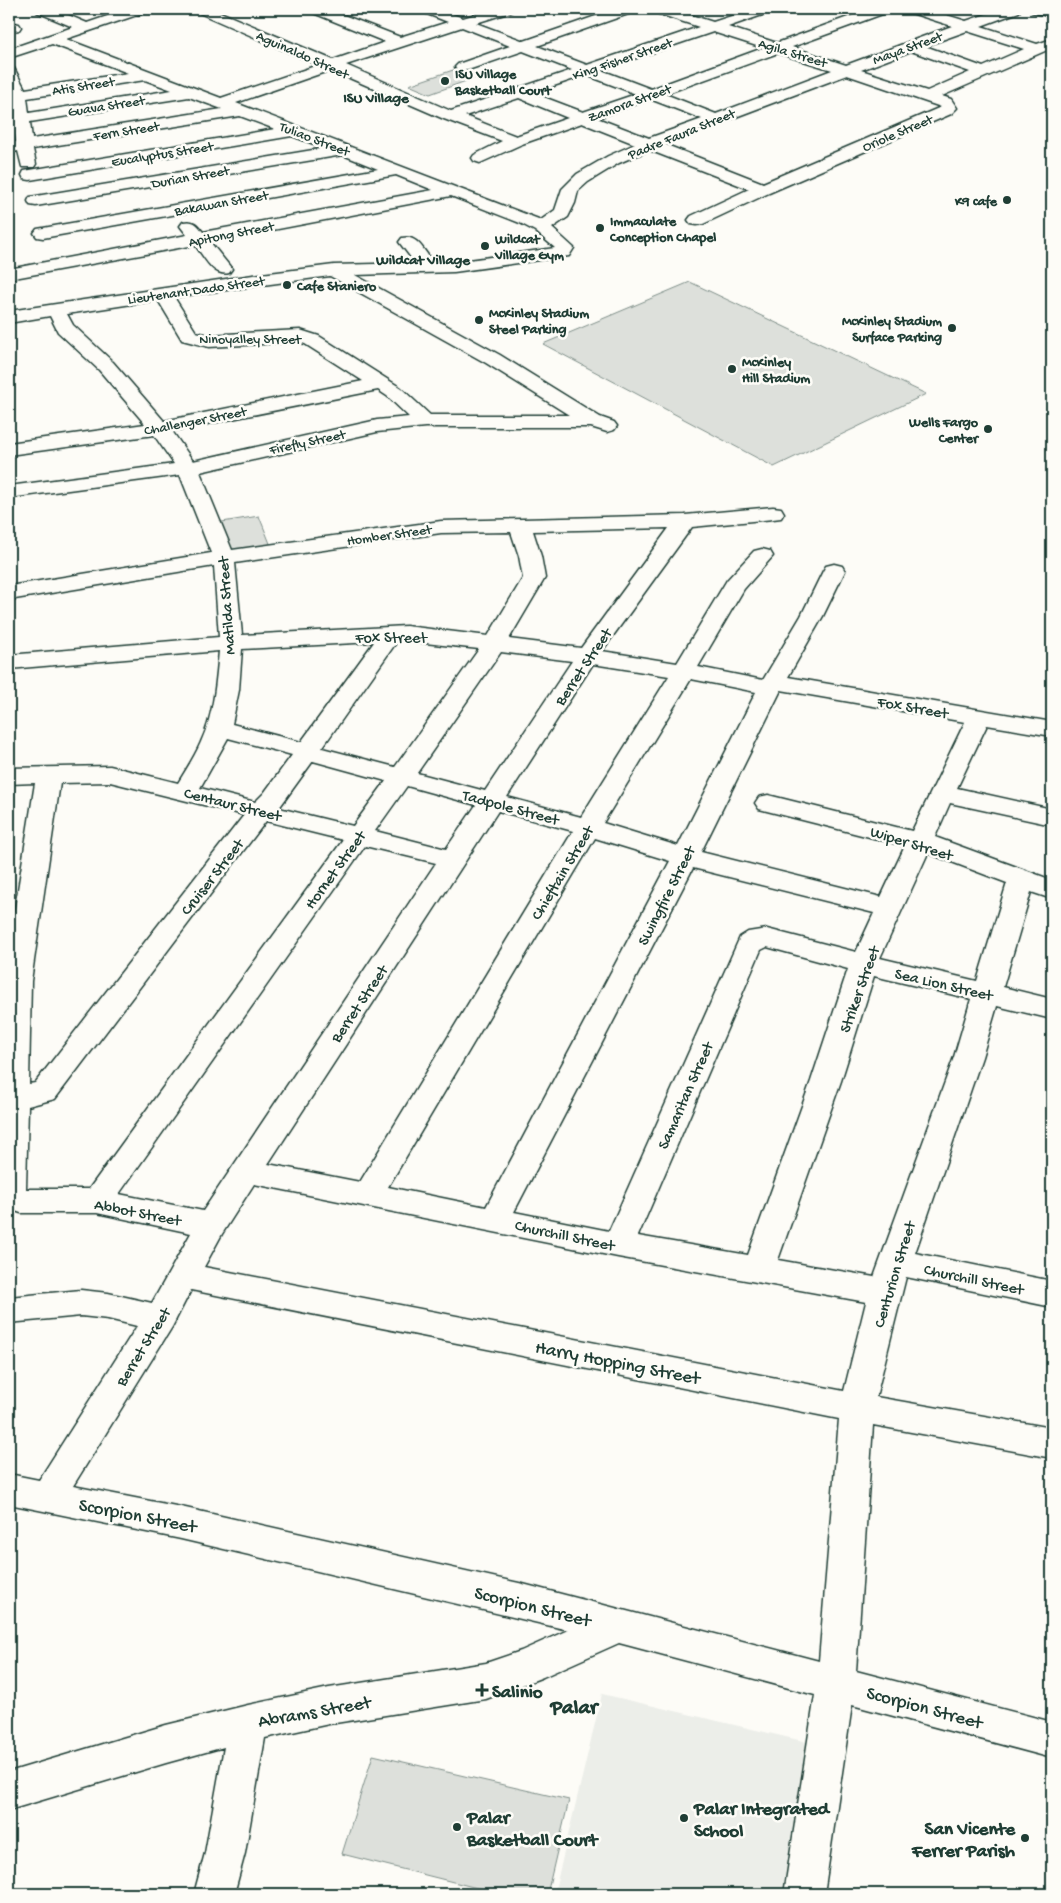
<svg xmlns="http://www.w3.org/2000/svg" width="1061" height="1903" viewBox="0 0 1061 1903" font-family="'Gochi Hand',sans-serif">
  <rect width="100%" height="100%" fill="#fdfcf7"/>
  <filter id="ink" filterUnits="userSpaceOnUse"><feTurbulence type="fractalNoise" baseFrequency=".02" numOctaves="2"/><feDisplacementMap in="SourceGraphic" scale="10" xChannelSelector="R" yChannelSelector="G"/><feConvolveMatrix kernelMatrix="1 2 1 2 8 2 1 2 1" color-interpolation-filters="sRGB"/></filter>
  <g filter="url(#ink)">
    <path fill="#eceee9" d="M602,1694l205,48 -23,152h-230z"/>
    <path fill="#dde0db" stroke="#7e8e88" d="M459,68l21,8 -50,18 -21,-9z
      M690,282l236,112 -152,73 -231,-123z
      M259,516l12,30 -44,7 -11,-30z
      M373,1755l196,45 -22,94h-46l-159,-40z"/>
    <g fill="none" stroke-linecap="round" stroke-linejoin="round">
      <g stroke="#1f3d34" stroke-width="3">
        <path id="minor" d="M35,9h19l33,14 41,-14h20l-2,3 -80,27 155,59 97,-33 -121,-53 -2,-3h18l120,51 52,-18 -74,-30 -2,-3h19l72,28 48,-15 -26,-10 -2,-3h19l24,9 29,-9h21l-2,3 -35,11 48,18 92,-32h20l-2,3 -97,34 50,19 112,-38 -46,-15 -2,-3h21l41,13 40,-13h20l-2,3 -43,15 49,16 93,-34h20l-2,3 -96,35 54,18 106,-39 -44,-14 -2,-3h21l39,12 35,-12h20l-2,3 -38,14 56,18 15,-5v9l-110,48 9,3 6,9 -6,6 -182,79 -66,31 -6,1 -6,-1 -3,-4 3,-4 58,-27 -100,-39 -30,13 -31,19 -10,9 -3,12 -7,14 -16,11 22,20 -5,8 -115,16 -99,3 145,80 100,62 14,5 3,4 -3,4 -7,2 -16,-5h-166l-48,5 -177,40 32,78 209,-29 244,-6 88,-8 8,1 3,5 -3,5 -8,1 -81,8 -90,124 75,12 50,-83 27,-29 8,-2 8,2 3,5 -29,33 -46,78 65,13 38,-64 22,-45 3,-5 8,-2 8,2 3,5 -22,45 -35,61 264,45v14l-65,-11 -30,63 95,21v16l-102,-22 -15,34 117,43v19l-21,-7 -28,95 49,12v20l-55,-13 -15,51 -67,196 137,28v26l-146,-30 -30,120 176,31v30l-179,-33 -17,246 196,51v36l-200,-53 -28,189h-40l31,-199 -196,-52 -76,34 -57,22 -157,25 -64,14 -20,115 -11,41h-40l11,-41 19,-106 -58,16 -157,47v-38l157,-47 82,-20 81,-17 157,-25 35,-12 47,-21 -387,-91 -172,-35v-30l30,6 98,-154 -29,-7 -27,-3 -72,7v-26l72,-7 27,3 44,10 39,-70 -94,-20h-76l-12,-4v-263l26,-163 -26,1v-16l101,-2 68,17c8,-13 17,-27 23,-41 13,-28 15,-60 18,-91l-210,18v-14l210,-18 -5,-71 -205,34v-14l202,-33 -31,-78 -171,23v-12l165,-22 -20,-29 -145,20v-12l136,-19 -46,-54 -41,-38 -8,-16 -41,7v-12l244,-36 81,-10 81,-2 -16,-21 3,-4c15,-4 22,13 31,24h21l101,-14 -20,-17 -15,-8 -69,-27 -241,46 22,27 -3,4c-16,4 -25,-17 -34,-28l-186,34v-10l178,-34 -7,-9 3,-4c11,-2 14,2 20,10l230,-42 -37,-15 -353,63 -6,-1 -3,-4 3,-4 6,-1 335,-59 -35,-14 -307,51 -6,-1 -2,-4 2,-4 6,-1 289,-48 -33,-12 -262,44 -6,-1 -2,-4 2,-4 6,-1 245,-41 -35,-13 -207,33 3,15 -2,3h-12l-4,-16 -9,2v-10l7,-1 -7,-55v-20l5,1 11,21 103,-16 -76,-29 -43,14v-9l64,-22 -36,-15zM462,27l48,19 -52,18 -3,3 3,3h10l55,-19 49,19 -121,41 -105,-46zM967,31l57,18 -41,18 -58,-21zM713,32l50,16 -112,41 -50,-19zM911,51l59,21 -43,19 -66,-21zM778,53l54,17 -116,44 -51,-20zM331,70l113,49 58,22 -28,14 -2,3 2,3 6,2 42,-19 60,-21 53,21 -27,12 -31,18 -15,15 -7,21 -14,10 -305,-117zM586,75l50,19 -53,18 -50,-19zM847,75l94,32 -178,76 -99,-39zM145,80l27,10 -143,23 -2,-15zM189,97l33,12 -190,30 -2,-17zM519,98l49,20 -52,18 -51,-20zM650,99l52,20 -53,19 -52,-20zM330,276l156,87 83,52h-139l-29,-27 -82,-52 -19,-6 -91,5 -13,-3 -22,-35zM158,300l24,40 27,7 90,-5 6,2 58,37 -199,40 -51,-59 -40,-37 -6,-11zM378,390l9,6 22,21 -32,3 -184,41 -21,-30zM669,528l-88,120 -72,-9 36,-61 -4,-22 -8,-25zM511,532l8,24 4,22 -35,58 -82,-10 -164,9 -7,-72 206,-30zM398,640l81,9 -84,118 -73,-19zM374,642l-73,100 -69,-18 7,-34 3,-41zM501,652l71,9 -87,130 -68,-18zM593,664l76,12 -88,141 -74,-20zM691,679l65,13 -78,154 -75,-23zM781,690l184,32 -53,109 -144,-36 -9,2 -4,6 4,6 146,37 -24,51 -180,-45zM228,738l64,17 -28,38 -9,9 -55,-14zM313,761l73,20 -33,45 -74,-18zM110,782l134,33 -209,268 -6,1 2,-103 29,-198zM407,786l69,19 -30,44 -71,-18zM498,811l75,20 -213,351 -92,-18zM266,821l77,19 -254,349h-63l2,-83 27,-7zM595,838l75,23 -184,346 -98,-20zM365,846l71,17 -233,348 -84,-17zM928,853l79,30 -30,98 -97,-23zM693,868l181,45 -18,39 -89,-23 -19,3 -8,5 -131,294 -95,-19zM767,947l81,22 -37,112 -63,174 -110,-19 123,-286zM874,976l97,23 -17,58 -80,220 -96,-17 63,-179zM254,1184l364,73 248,45 -22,89 -640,-124 18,-33zM191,1290l648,129 -20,242 -300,-78 -338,-76 -108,-21 99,-159z
          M1030,9h22v8l-20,-5z
          M14,23l5,1 2,3 -2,3 -10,2v-8z"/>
      </g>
      <use href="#minor" fill="#fdfcf7" fill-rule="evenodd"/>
    </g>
  </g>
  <g fill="#1f3d34" stroke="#fdfcf7" stroke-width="2">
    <circle cx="445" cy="81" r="5"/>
    <circle cx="1007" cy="200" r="5"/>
    <circle cx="600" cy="228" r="5"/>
    <circle cx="485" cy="246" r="5"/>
    <circle cx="287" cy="285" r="5"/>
    <circle cx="479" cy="320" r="5"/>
    <circle cx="952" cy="328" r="5"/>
    <circle cx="732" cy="369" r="5"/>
    <circle cx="988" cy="429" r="5"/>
    <path d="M479.5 1682.5h5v5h5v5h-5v5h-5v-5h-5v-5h5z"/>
    <circle cx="684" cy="1818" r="5"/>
    <circle cx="457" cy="1827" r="5"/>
    <circle cx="1025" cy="1838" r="5"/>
  </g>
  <g text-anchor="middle" stroke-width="5" stroke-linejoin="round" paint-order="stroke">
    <g font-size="14" fill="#1f3d34" stroke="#fdfcf7">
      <text transform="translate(907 47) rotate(-20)" y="5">Maya Street</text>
      <text transform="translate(793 52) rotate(17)" y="5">Agila Street</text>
      <text transform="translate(303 54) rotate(24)" y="5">Aguinaldo Street</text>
      <text transform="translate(622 58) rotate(-19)" y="5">King Fisher Street</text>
      <text transform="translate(83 85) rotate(-9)" y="5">Atis Street</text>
      <text transform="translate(629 102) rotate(-20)" y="5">Zamora Street</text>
      <text transform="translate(106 105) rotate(-9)" y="5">Guava Street</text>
      <text transform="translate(126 130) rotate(-9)" y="5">Fern Street</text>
      <text transform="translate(897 132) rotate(-23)" y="5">Oriole Street</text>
      <text transform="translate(681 133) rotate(-22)" y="5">Padre Faura Street</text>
      <text transform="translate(315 138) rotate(21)" y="5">Tuliao Street</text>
      <text transform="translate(162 153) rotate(-9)" y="5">Eucalyptus Street</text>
      <text transform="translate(190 176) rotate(-10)" y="5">Durian Street</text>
      <text transform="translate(221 202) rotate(-10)" y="5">Bakawan Street</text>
      <text transform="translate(231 233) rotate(-11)" y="5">Apitong Street</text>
      <text transform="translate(196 289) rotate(-8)" y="5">Lieutenant Dado Street</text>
      <text x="250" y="343">Ninoyalley Street</text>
      <text transform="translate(195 420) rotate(-11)" y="5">Challenger Street</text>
      <text transform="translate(307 441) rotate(-12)" y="5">Firefly Street</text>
      <text transform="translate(389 534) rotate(-8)" y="5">Homber Street</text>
    </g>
    <g font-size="14" font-weight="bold" fill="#1f3d34" stroke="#fdfcf7" text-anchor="start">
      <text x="455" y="78">ISU Village<tspan x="455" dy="16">Basketball Court</tspan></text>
      <text x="997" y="205" text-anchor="end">K9 cafe</text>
      <text x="610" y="225">Immaculate<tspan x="610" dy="16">Conception Chapel</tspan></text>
      <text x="495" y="243">Wildcat<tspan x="495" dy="16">Village Gym</tspan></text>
      <text x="297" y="290">Cafe Staniero</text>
      <text x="489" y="317">McKinley Stadium<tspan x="489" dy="16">Steel Parking</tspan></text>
      <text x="942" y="325" text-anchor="end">McKinley Stadium<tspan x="942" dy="16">Surface Parking</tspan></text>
      <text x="742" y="366">McKinley<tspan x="742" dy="16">Hill Stadium</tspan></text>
      <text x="978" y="426" text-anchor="end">Wells Fargo<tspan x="978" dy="16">Center</tspan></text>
    </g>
    <g font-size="15" font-weight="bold" fill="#1f3d34" stroke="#fdfcf7">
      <text x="376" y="102">ISU Village</text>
      <text x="423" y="264">Wildcat Village</text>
    </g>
    <g font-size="16" fill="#1f3d34" stroke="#fdfcf7">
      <text transform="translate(225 606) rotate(-94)" y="6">Matilda Street</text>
      <text x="391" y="642">Fox Street</text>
      <text transform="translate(582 666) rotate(-56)" y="6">Berret Street</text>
      <text transform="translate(913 706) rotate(10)" y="6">Fox Street</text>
      <text transform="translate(233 803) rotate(14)" y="6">Centaur Street</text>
      <text transform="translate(511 806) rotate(15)" y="6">Tadpole Street</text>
      <text transform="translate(912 842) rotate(17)" y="6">Wiper Street</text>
      <text transform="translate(334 869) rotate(-54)" y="6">Hornet Street</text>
      <text transform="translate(561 872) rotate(-59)" y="6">Chieftain Street</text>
      <text transform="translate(211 876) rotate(-52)" y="6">Cruiser Street</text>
      <text transform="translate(665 895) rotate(-63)" y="6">Swingfire Street</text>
      <text transform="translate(944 983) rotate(13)" y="6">Sea Lion Street</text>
      <text transform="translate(858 989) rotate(-70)" y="6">Striker Street</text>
      <text transform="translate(358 1003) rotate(-56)" y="6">Berret Street</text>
      <text transform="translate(684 1095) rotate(-66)" y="6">Samaritan Street</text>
      <text transform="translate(138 1211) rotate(11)" y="6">Abbot Street</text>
      <text transform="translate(565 1234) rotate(12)" y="6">Churchill Street</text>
      <text transform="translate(893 1274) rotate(-73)" y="6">Centurion Street</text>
      <text transform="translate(974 1278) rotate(12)" y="6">Churchill Street</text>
      <text transform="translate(142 1346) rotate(-58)" y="6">Berret Street</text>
    </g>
    <g font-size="19" fill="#1f3d34" stroke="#fdfcf7">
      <text transform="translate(618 1361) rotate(11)" y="7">Harry Hopping Street</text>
      <text transform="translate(138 1514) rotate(11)" y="7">Scorpion Street</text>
      <text transform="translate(533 1605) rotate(14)" y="7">Scorpion Street</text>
      <text transform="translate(925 1706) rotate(15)" y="7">Scorpion Street</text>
      <text transform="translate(314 1710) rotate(-10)" y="7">Abrams Street</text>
    </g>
    <g font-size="19" font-weight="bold" fill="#1f3d34" stroke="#fdfcf7" text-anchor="start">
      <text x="492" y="1697">Salinio</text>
      <text x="694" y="1814">Palar Integrated<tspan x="694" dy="22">School</tspan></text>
      <text x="467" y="1823">Palar<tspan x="467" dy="22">Basketball Court</tspan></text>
      <text x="1015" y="1834" text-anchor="end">San Vicente<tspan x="1015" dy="22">Ferrer Parish</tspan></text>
    </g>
    <g font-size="21" font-weight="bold" fill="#1f3d34" stroke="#fdfcf7">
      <text x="574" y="1713">Palar</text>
    </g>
  </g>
  <rect width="1061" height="1903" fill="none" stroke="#fdfcf7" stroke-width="30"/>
  <rect x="15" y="15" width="1031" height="1873" fill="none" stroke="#1f3d34" stroke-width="2" filter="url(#ink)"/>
</svg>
